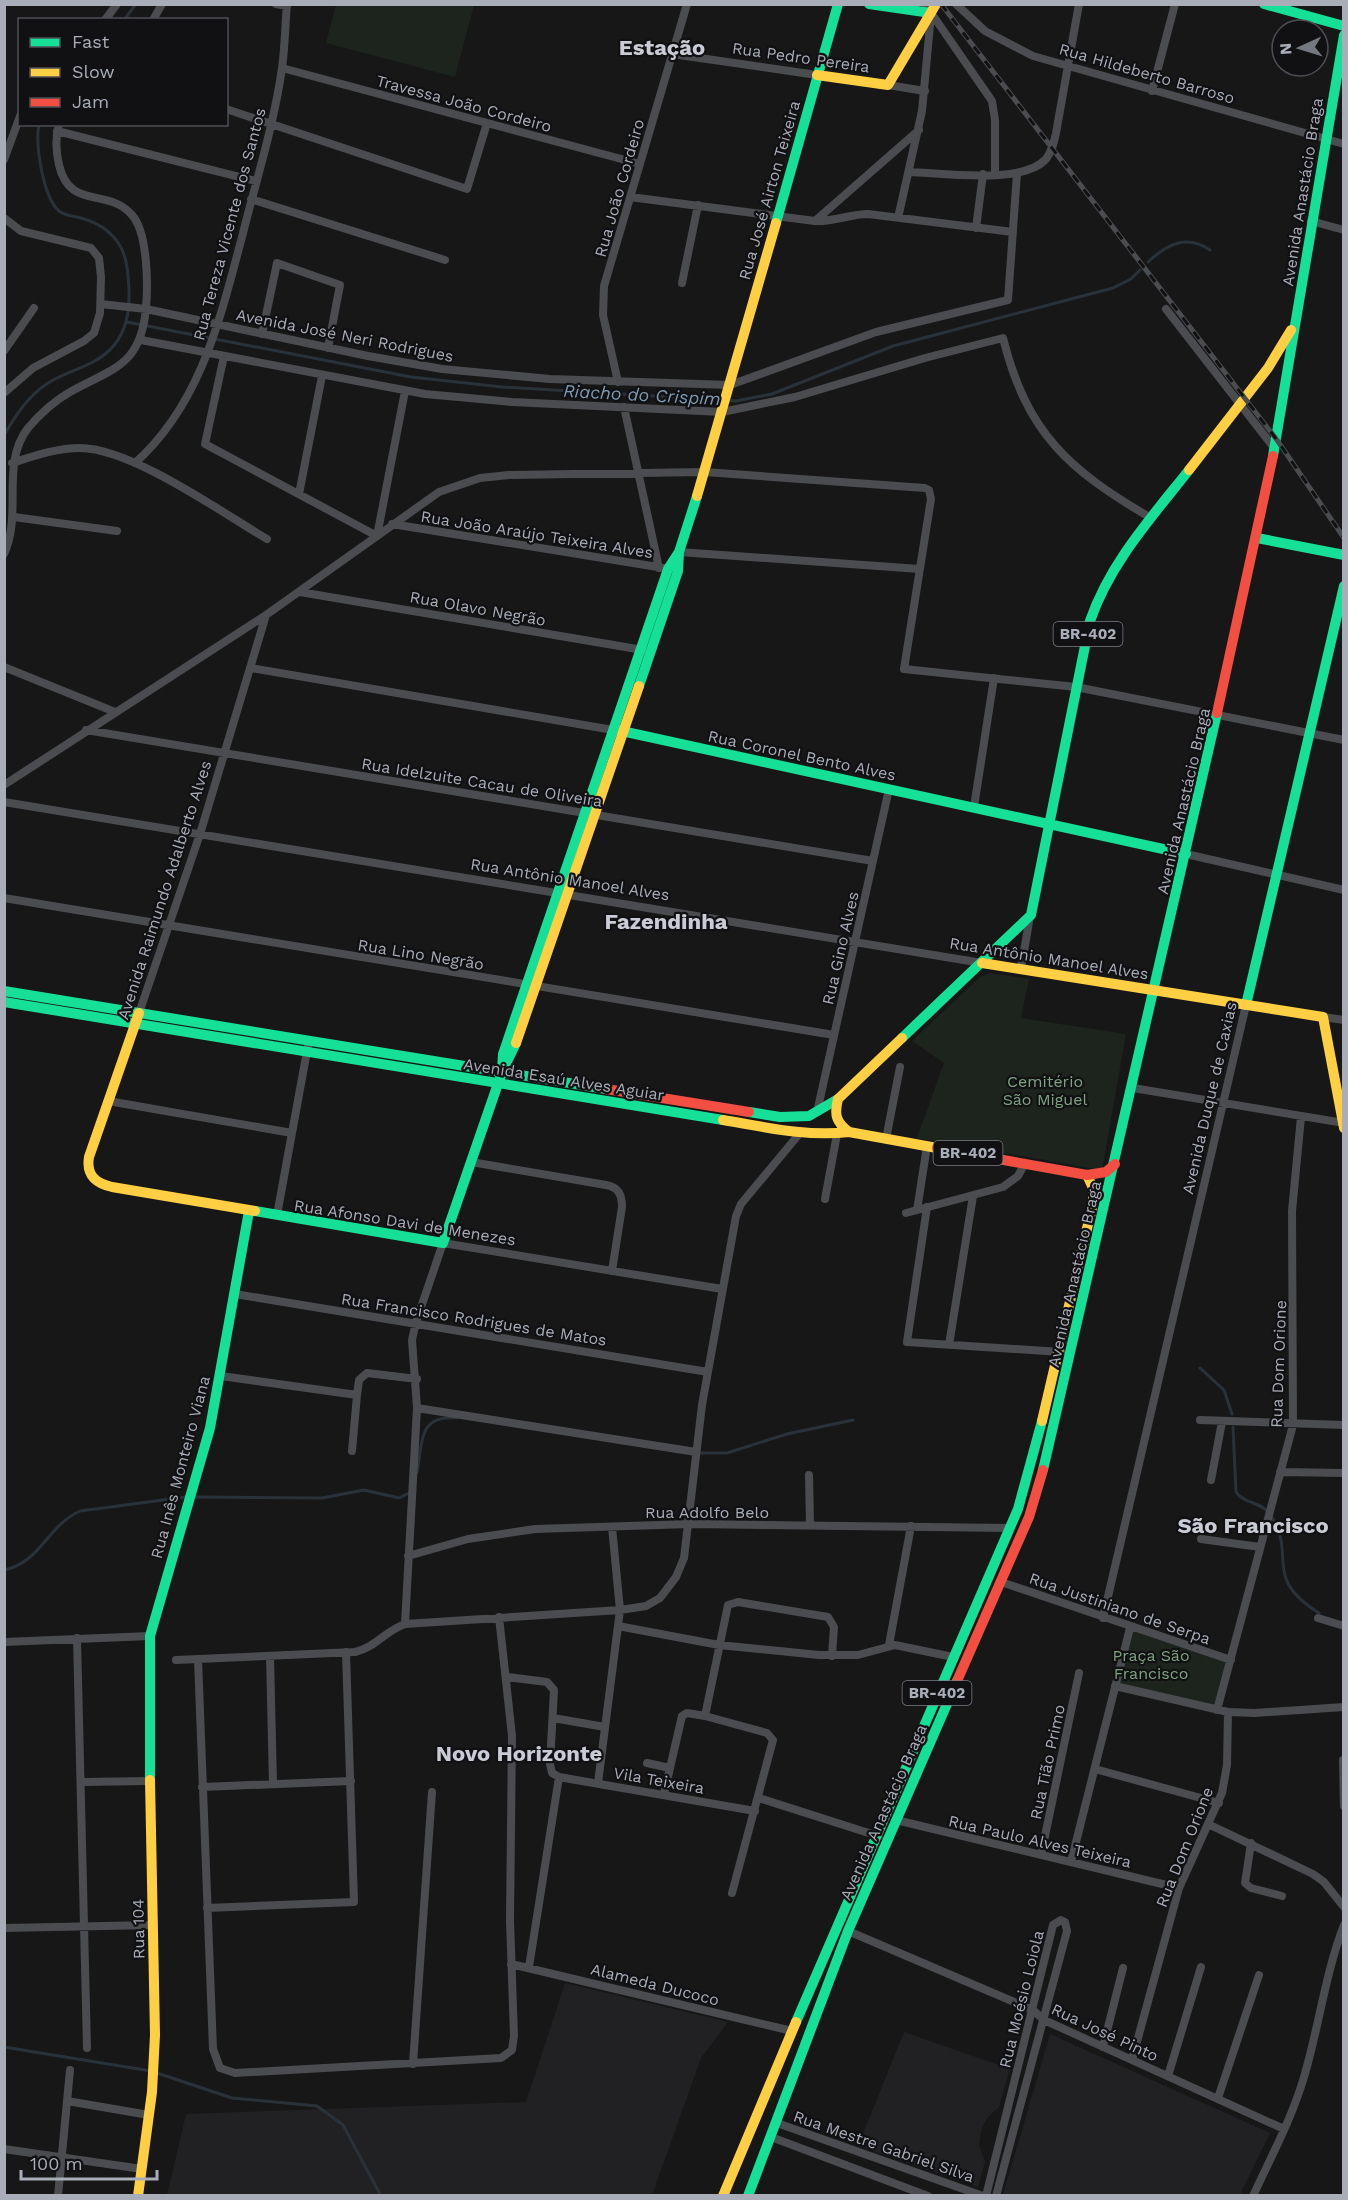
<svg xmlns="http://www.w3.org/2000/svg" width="1348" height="2200" viewBox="0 0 1348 2200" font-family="'Work Sans',sans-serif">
  <rect width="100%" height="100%" fill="#171717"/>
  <path fill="#212123" d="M565,1983l163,39 -27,36 -49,137h-485l19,-81 340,-12z
    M904,2032l106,37 -11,38 -12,11 -5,10 -3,16 6,18 -7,25 -120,-41z
    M1050,2034l220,99 -30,62h-237z"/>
  <path fill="#1d241e" d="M336,5h138l-19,72 -129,-34z
    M990,973l39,6 -8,39 105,16 -24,136 -185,-32 27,-75 -32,-22 68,-64z
    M1130,1628l101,32 -14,50 -102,-24z"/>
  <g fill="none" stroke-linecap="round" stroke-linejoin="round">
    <path stroke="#2a3239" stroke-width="3" d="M124,20l12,-16
      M1148,262c19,-18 39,-28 62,-12
      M127,322l284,55 91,10 234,14 36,-7 121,-48 220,-58 18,-9 9,-9
      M4,435c12,-20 24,-39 44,-52 14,-9 30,-13 45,-21 38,-20 39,-57 34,-95 -4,-27 -21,-42 -46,-49 -7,-2 -16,-2 -22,-7 -16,-14 -24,-66 -20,-87
      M1200,1368l24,22 8,24
      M1233,1427l3,65c8,12 26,10 34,22 28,42 -9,63 49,99
      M698,1453h29l60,-19 66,-14
      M417,1472c6,-30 1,-58 40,-54
      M193,1497l129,1 42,-8 35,8 12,-6
      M4,1570c36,-7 43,-44 76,-59l106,-14
      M4,2047l147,24
      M157,2073l75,25 85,8 26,19 38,71"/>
    <path stroke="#4b4c50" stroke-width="8" d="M276,4l11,2
      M925,4l67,97 3,19v54
      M956,4l29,27 48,25 311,88
      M105,20l12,-16
      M153,20l9,-16
      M672,54l145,21
      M282,68l358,96
      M888,85l37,6
      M1152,91l23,-87
      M226,109l241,80 20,-66
      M57,131l199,50
      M4,160l16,-44
      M909,172c33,1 114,13 137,-13 6,-8 8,-17 10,-26l23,-129
      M630,197l185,24c19,1 35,-7 53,-7l145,18
      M251,199l194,61
      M4,218l17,13 70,17 8,10 2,19 -1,36 -6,20 -10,8 -51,27 -29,25
      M898,218l24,-107 9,-97
      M815,221l104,-91
      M1311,221l33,9
      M976,228l7,-54
      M682,283l16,-78
      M101,304l45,5 222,47 74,13 108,10 180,6 146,-53 132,-32 9,-127
      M1166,309l109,140
      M262,334l15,-71 63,22 -12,63
      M141,340l284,54 87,8 210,10 73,-15 130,-39 78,-20c24,96 66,132 148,180
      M4,351l30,-43
      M224,356l-19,88 172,92 28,-145
      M618,382l-15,-67 1,-29 83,-282
      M624,407l35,161
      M12,463c22,-7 45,-15 68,-15 51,0 141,64 187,91
      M135,463c66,-59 85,-144 107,-226 14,-56 32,-112 40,-169 3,-21 3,-42 5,-64
      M299,494l23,-118
      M14,517l103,14
      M392,524l278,45
      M679,552l241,17
      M4,554c19,-41 -4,-90 24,-126 12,-14 26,-27 42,-36 43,-24 71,-26 76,-84 2,-23 2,-75 -14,-93 -24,-28 -62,-4 -73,-50 -3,-13 -4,-27 0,-41
      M300,592l343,58
      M4,667l111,45
      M251,668l362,62
      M86,730l787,131
      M4,785l262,-170 173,-123 41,-14 29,-3 196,-3 220,16 4,2 2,9 -27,170 172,18 268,53
      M4,802l978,161
      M974,807l20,-129
      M1186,854l158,36
      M4,898l830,137
      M1021,969l9,-53
      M139,1013l61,-179 66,-219
      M1323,1017l21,3
      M1133,1088l211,35
      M108,1101l184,32
      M817,1112l72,-323
      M886,1139l14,-72
      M471,1162l135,23c12,2 16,9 16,22l-10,64
      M825,1199l12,-65
      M927,1207l-20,135 154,10
      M917,1210l10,-64
      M906,1213l97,-26 15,-11 7,-13
      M277,1215l32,-175
      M235,1294l473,78
      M949,1345l24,-149
      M221,1376l136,19 2,-15 8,-7 50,6
      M417,1408l279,44
      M1200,1420l144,5
      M352,1451l5,-56
      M1280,1472l64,1
      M809,1475l1,50
      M1211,1480l11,-58
      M1201,1539l59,8
      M408,1556l60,-17 67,-10 155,-5 320,4
      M1001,1582l230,78
      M1103,1618l143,-613
      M1318,1618l26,8
      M405,1624l12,-216 -5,-68 4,-18 27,-79 279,46
      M618,1626l101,19 100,10h39l37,-10 58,12
      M77,1638l10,410
      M4,1642l146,-6
      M889,1645l22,-119
      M270,1656l3,128
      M198,1659l15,390 7,19 15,5 266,-15 11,-8 2,-14 -4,-116 2,-184 -13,-119
      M176,1660l179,-8c21,-5 30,-21 50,-28l215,-14 26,-4 14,-8 16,-21 8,-19 18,-153 34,-189 5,-12 59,-71
      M507,1677l40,5 7,8 -4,74 2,9 7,4 -30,190
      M1115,1686l113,26 27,1 89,-6
      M1217,1710l76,-285 -1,-214 9,-94
      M705,1716l62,17 6,7 -41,153
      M553,1718l52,9
      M1343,1760l1,46
      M647,1763l23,5
      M1095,1769l124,34
      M559,1777l196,34
      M81,1782l69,-1
      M598,1783l22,-173 -8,-83
      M202,1787l149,-6
      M664,1794l18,-78 5,-3 18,3 23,-111 10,-3 90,15 6,10 -2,29
      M759,1798l116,37
      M896,1820l283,68
      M1208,1824l105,50 11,8 20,25
      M1251,1843l-6,40 6,5 31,8
      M1041,1855l38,-182
      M1071,1862l59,-234
      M207,1908l147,-6 -8,-250
      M4,1928l149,-3
      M848,1931l185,79 11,10 240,109
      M511,1964l281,67
      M1103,2047l20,-79
      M1132,2060l47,-172 43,-95 5,-28 1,-53
      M413,2064l19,-272
      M1168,2076l33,-109
      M1218,2098l41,-123
      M67,2101l82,14
      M777,2123l206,73
      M771,2137l157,59
      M4,2149l138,20
      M58,2196l12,-126
      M986,2196l67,-271 8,-5 4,2 2,9 -71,265
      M1253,2196c18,-39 39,-78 51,-119 15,-50 21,-103 40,-152"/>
    <path stroke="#16e098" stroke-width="10" d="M869,4l62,9
      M1264,4l80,22
      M776,223l62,-219
      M1273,456l71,-421
      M1257,538l87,17
      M639,686l39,-115 1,-19
      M617,730l569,124
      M4,991l602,98
      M4,1002l719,118
      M1246,1005l98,-419
      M902,1038l129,-123 59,-294c20,-58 61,-103 99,-151
      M502,1070l1,-16 165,-485 11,-17 18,-56
      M749,1112l31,5 29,-1 29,-17
      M255,1211l188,32 59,-171 14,-29
      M1043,1470l174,-757
      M150,1780v-144l60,-208 39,-217
      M796,2022l222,-513 24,-88
      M748,2196l100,-265 109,-250"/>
    <path stroke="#ffcf43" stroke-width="10" d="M817,75l71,10 48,-81
      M1189,470l79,-102 23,-38
      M697,496l79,-273
      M982,963l341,54 21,111
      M139,1013l-50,144c-3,18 6,26 23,30l143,24
      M902,1038l-64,61c-4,16 -2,23 11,33l88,16
      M516,1043l123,-357
      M723,1120c42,7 83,17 126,12
      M1042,1421l51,-218v-15l-6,-13
      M138,2196l14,-104 3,-57 -5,-255
      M723,2196l73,-174"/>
    <path stroke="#f24e42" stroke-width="10" d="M1217,713l56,-257
      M606,1089l143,23
      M937,1148l150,27 19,-3 9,-8
      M957,1681l72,-164 14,-47"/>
    <g stroke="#4b4c4f" stroke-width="5">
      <path id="rail" d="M941,4l336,436 67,98"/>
    </g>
    <use href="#rail" stroke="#111113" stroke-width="3" stroke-dasharray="9" stroke-linecap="butt"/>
  </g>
  <g text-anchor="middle" stroke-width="4.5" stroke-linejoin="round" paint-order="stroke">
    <g fill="#111113" stroke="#7b7e86" stroke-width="1.5">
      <rect x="1053.5" y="622" width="69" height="24" rx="4.5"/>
      <rect x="933.5" y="1141" width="69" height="24" rx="4.5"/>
      <rect x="902.5" y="1681" width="69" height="24" rx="4.5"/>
    </g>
    <g font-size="15" font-weight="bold" fill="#a8adb8">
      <text x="1088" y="639">BR-402</text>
      <text x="968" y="1158">BR-402</text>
      <text x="937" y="1698">BR-402</text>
    </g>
    <g font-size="16" fill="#a8adb8" stroke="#111113">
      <text transform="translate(801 57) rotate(8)" y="6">Rua Pedro Pereira</text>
      <text transform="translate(1147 73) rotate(16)" y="6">Rua Hildeberto Barroso</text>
      <text transform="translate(464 103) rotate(15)" y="6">Travessa João Cordeiro</text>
      <text transform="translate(619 188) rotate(-74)" y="6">Rua João Cordeiro</text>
      <text transform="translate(769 190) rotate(-74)" y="6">Rua José Airton Teixeira</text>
      <text transform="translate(1302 192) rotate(-81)" y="6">Avenida Anastácio Braga</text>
      <text transform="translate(229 224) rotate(-75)" y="6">Rua Tereza Vicente dos Santos</text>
      <text transform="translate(345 335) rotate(11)" y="6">Avenida José Neri Rodrigues</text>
      <text transform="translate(537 534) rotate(9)" y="6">Rua João Araújo Teixeira Alves</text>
      <text transform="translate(478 608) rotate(10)" y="6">Rua Olavo Negrão</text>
      <text transform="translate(802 755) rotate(12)" y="6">Rua Coronel Bento Alves</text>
      <text transform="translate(482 782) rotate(9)" y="6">Rua Idelzuite Cacau de Oliveira</text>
      <text transform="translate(1183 801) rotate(-77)" y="6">Avenida Anastácio Braga</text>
      <text transform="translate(570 879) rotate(9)" y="6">Rua Antônio Manoel Alves</text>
      <text transform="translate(164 890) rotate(-72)" y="6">Avenida Raimundo Adalberto Alves</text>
      <text transform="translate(840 948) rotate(-77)" y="6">Rua Gino Alves</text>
      <text transform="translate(421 954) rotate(9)" y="6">Rua Lino Negrão</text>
      <text transform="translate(1049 958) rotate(9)" y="6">Rua Antônio Manoel Alves</text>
      <text transform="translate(564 1079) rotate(9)" y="6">Avenida Esaú Alves Aguiar</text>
      <text transform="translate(1209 1098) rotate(-77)" y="6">Avenida Duque de Caxias</text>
      <text transform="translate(405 1222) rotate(9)" y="6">Rua Afonso Davi de Menezes</text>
      <text transform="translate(1074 1274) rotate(-77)" y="6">Avenida Anastácio Braga</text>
      <text transform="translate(474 1319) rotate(9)" y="6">Rua Francisco Rodrigues de Matos</text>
      <text transform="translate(1278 1364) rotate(-88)" y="6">Rua Dom Orione</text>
      <text transform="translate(180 1467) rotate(-75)" y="6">Rua Inês Monteiro Viana</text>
      <text x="707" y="1518">Rua Adolfo Belo</text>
      <text transform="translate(1120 1608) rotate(19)" y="6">Rua Justiniano de Serpa</text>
      <text transform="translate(1047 1762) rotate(-78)" y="6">Rua Tião Primo</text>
      <text transform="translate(659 1780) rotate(10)" y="6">Vila Teixeira</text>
      <text transform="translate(883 1812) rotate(-66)" y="6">Avenida Anastácio Braga</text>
      <text transform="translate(1040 1841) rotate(13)" y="6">Rua Paulo Alves Teixeira</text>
      <text transform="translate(1184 1847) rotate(-68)" y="6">Rua Dom Orione</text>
      <text transform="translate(138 1929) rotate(-91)" y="6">Rua 104</text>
      <text transform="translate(655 1984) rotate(14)" y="6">Alameda Ducoco</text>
      <text transform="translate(1021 1999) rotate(-76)" y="6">Rua Moésio Loiola</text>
      <text transform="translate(1105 2032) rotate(25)" y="6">Rua José Pinto</text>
      <text transform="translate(884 2146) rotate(19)" y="6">Rua Mestre Gabriel Silva</text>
    </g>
    <g font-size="16" fill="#7fa381" stroke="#111113">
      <text x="1045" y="1087">Cemitério<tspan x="1045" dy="18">São Miguel</tspan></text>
      <text x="1151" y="1661">Praça São<tspan x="1151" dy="18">Francisco</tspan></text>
    </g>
    <g font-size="18" font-style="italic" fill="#7f9bb3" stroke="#111113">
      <text transform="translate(642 395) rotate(3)" y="6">Riacho do Crispim</text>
    </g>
    <g font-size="22" font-weight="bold" fill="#c9ccd4" stroke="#111113">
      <text x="662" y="55">Estação</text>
      <text x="666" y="929">Fazendinha</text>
      <text x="1253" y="1533">São Francisco</text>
      <text x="519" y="1761">Novo Horizonte</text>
    </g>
  </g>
  <rect width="1348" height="2200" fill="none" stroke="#a8adb8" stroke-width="12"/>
  <rect x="18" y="18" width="210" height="108" fill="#111113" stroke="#4d4f55" stroke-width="1.5"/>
  <rect x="30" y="38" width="30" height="9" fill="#16e098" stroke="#4d4f55" stroke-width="1.5"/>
  <text x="72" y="48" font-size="18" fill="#a8adb8">Fast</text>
  <rect x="30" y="68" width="30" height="9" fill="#ffcf43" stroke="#4d4f55" stroke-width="1.5"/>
  <text x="72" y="78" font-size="18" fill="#a8adb8">Slow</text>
  <rect x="30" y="98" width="30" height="9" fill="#f24e42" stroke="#4d4f55" stroke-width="1.5"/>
  <text x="72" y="108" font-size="18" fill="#a8adb8">Jam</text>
  <g transform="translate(1300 48) rotate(266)"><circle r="28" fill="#111113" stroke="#4d4f55" stroke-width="1.5"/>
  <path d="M0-4.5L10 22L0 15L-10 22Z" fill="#757880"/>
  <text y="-9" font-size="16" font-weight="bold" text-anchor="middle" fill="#a8adb8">N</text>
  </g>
  <path d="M21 2170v9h136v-9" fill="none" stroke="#a8adb8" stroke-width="3"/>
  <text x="30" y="2170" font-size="18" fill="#a8adb8" stroke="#111113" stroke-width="4.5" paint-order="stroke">100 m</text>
</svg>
